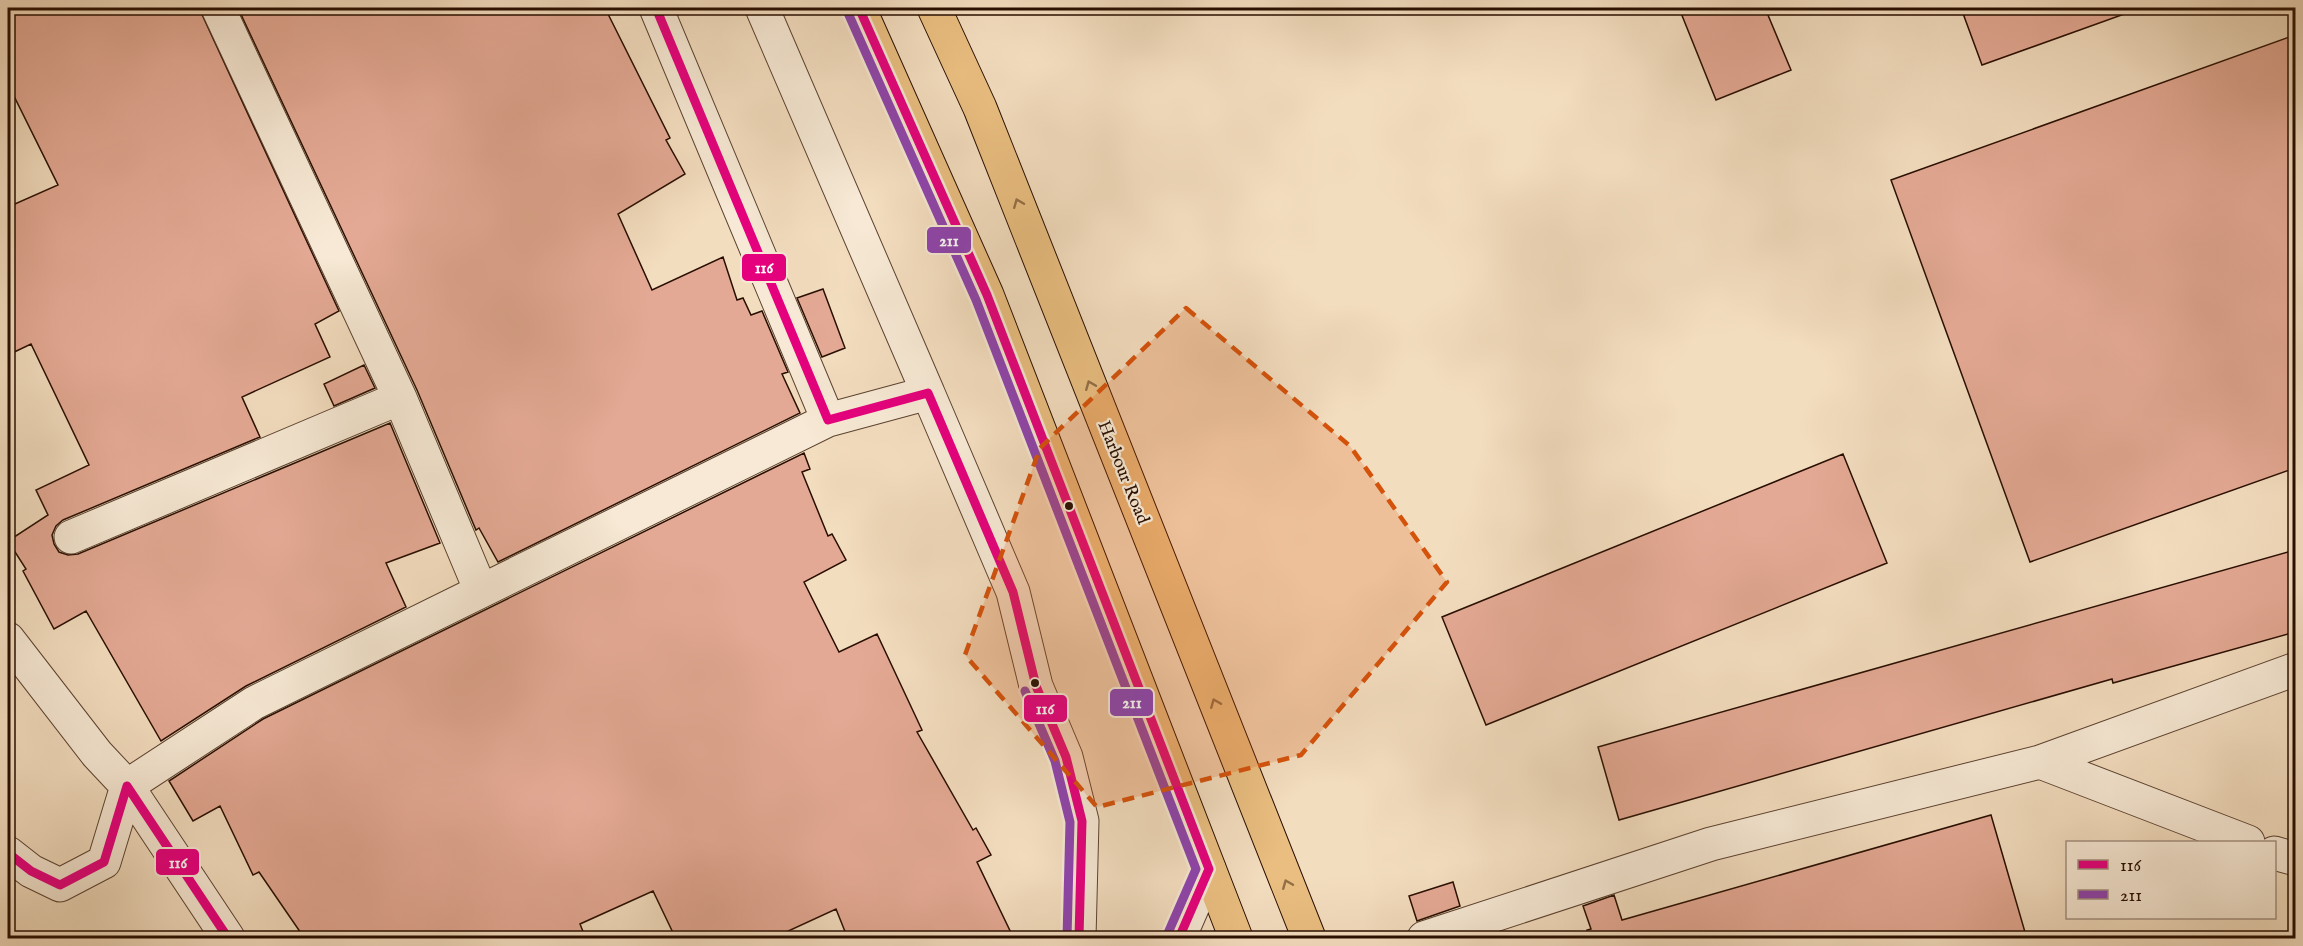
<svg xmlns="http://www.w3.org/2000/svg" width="2303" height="946" viewBox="0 0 2303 946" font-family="'IM FELL English',serif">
  <rect width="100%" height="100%" fill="#f3ddbf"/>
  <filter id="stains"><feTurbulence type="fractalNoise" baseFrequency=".00333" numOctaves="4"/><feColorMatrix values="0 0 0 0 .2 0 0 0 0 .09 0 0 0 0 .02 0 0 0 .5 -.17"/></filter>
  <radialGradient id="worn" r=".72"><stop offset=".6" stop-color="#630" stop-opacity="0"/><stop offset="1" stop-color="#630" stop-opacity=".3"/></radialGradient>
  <path fill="#e4a994" stroke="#280e00" stroke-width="1.5" d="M8,8h191l140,303 -24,13 15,33 -88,40 18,40 -197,83 -7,6 -4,9 2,9 5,8 9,3 10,-1 312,-131 50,120 -54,20 20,44 -160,79 -85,55 -75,-130 -32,18 -31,-58 3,-2 -18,-28 40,-26 -12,-25 53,-25 -58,-121 -23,11v-148l50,-22 -50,-101z
    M238,8h367l65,130 -4,2 19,34 -67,40 34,76 71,-33 14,43 6,-2 8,17 11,-4 26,61 -6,2 18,39 -302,149 -19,-34 -3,2 -59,-140z
    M1679,8h86l26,62 -75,30z
    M1961,8h169v4l-148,53z
    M2295,35v433l-265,94 -139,-382z
    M823,289l22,59 -23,9 -25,-59z
    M364,365l11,23 -41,18 -10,-22z
    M804,453l6,16 -8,3 26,64 4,-2 14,26 -42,22 35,70 38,-18 45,96 -5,2 56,98 3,-2 15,27 -14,7 37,77h-166l-12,-30 -65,30h-95l-23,-48 -73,33 6,15h-281l-46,-67 -6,3 -33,-69 -27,15 -24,-40 94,-62z
    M1843,454l44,109 -401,162 -44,-108z
    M2295,550v82l-182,51 -1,-4 -493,141 -21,-73z
    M1991,815l36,124h-439l-1,-9 4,-1 -8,-23 31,-11 8,25z
    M1453,882l7,24 -43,15 -8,-25z"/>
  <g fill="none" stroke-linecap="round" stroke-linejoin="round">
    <g stroke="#5b4230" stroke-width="35">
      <path id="minor" d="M656,8l172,412
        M762,8l166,385
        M400,398l81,193
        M71,537l329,-139 -182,-390
        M8,639l89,115 30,32 101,152
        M2040,762l208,80
        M8,853l23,18 29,14 44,-23 23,-76 127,-83 574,-283 100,-27 85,199 23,94 30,71 16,64 -3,117
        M2274,853l22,6
        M1179,938l30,-69
        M1424,938l287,-94 329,-82 256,-93"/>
    </g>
    <g stroke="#280e00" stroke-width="35">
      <path id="highway" d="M859,8l128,287 249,643
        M934,8l46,100 329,830"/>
    </g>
    <use href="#minor" stroke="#f7e9d5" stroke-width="33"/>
    <use href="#highway" stroke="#eabe80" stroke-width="33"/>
    <g stroke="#f7e9d5" stroke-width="14">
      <path id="bus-1" d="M656,8l172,412 100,-27 85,199 23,94 30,71 16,64 -3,117
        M859,8l128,287 222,574 -30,69
        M127,786l101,152
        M8,853l23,18 29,14 44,-23 23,-76"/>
    </g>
    <g stroke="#f7e9d5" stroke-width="14">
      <path id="bus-2" d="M848,13l128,287 220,569 -28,64
        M1025,691l30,70 15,61 -3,116"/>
    </g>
    <use href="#bus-1" stroke="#e5007d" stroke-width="9"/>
    <use href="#bus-2" stroke="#8e44ad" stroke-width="9"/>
  </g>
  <defs><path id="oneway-chevron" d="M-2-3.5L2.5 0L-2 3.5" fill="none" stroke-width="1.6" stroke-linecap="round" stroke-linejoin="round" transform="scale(1.5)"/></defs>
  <g stroke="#936f46">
    <use href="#oneway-chevron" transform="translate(1018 203) rotate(-112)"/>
    <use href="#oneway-chevron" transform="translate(1090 385) rotate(-112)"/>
    <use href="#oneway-chevron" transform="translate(1215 703) rotate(-112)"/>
    <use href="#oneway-chevron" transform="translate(1287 884) rotate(-112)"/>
  </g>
  <path fill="#d5520b" fill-opacity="0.2" stroke="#d5520b" stroke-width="4.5" stroke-dasharray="12 8" stroke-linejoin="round" d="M1186,308l164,138 97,136 -146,173 -204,52 -132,-152 75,-207z"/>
  <g fill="#280e00" stroke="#f7e9d5" stroke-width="2">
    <circle cx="1069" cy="506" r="5"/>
    <circle cx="1035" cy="683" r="5"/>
  </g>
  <g text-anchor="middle" stroke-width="4.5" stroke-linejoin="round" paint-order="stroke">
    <g font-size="18" fill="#280e00" stroke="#f7e9d5">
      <text transform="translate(1124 472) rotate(68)" y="6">Harbour Road</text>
    </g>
  </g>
  <g stroke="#f7e9d5" stroke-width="2">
    <rect x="926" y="226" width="46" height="28" rx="6" fill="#8e44ad"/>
    <rect x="741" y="253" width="46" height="29" rx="6" fill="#e5007d"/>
    <rect x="1109" y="688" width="45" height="29" rx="6" fill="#8e44ad"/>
    <rect x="1023" y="694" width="45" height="29" rx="6" fill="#e5007d"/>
    <rect x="155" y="848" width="45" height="28" rx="6" fill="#e5007d"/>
  </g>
  <g font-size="16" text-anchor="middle" font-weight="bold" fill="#fff">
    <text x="949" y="246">211</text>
    <text x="764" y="273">116</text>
    <text x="1132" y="708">211</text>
    <text x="1045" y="714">116</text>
    <text x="178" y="868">116</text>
  </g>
  <rect width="2303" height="946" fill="none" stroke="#f3ddbf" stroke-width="30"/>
  <rect x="9" y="9" width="2285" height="928" fill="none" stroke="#280e00" stroke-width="3"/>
  <rect x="15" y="15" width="2273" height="916" fill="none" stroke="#280e00" stroke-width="1.5"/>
  <rect x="2066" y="841" width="210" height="78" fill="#f7e9d5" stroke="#a49180" stroke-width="1.5"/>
  <rect x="2078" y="860" width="30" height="9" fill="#e5007d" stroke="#a49180" stroke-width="1.5"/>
  <text x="2120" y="871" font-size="18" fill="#280e00">116</text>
  <rect x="2078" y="890" width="30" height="9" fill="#8e44ad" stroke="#a49180" stroke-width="1.5"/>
  <text x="2120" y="901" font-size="18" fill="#280e00">211</text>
  <rect width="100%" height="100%" filter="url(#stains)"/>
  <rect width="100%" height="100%" fill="url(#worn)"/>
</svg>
